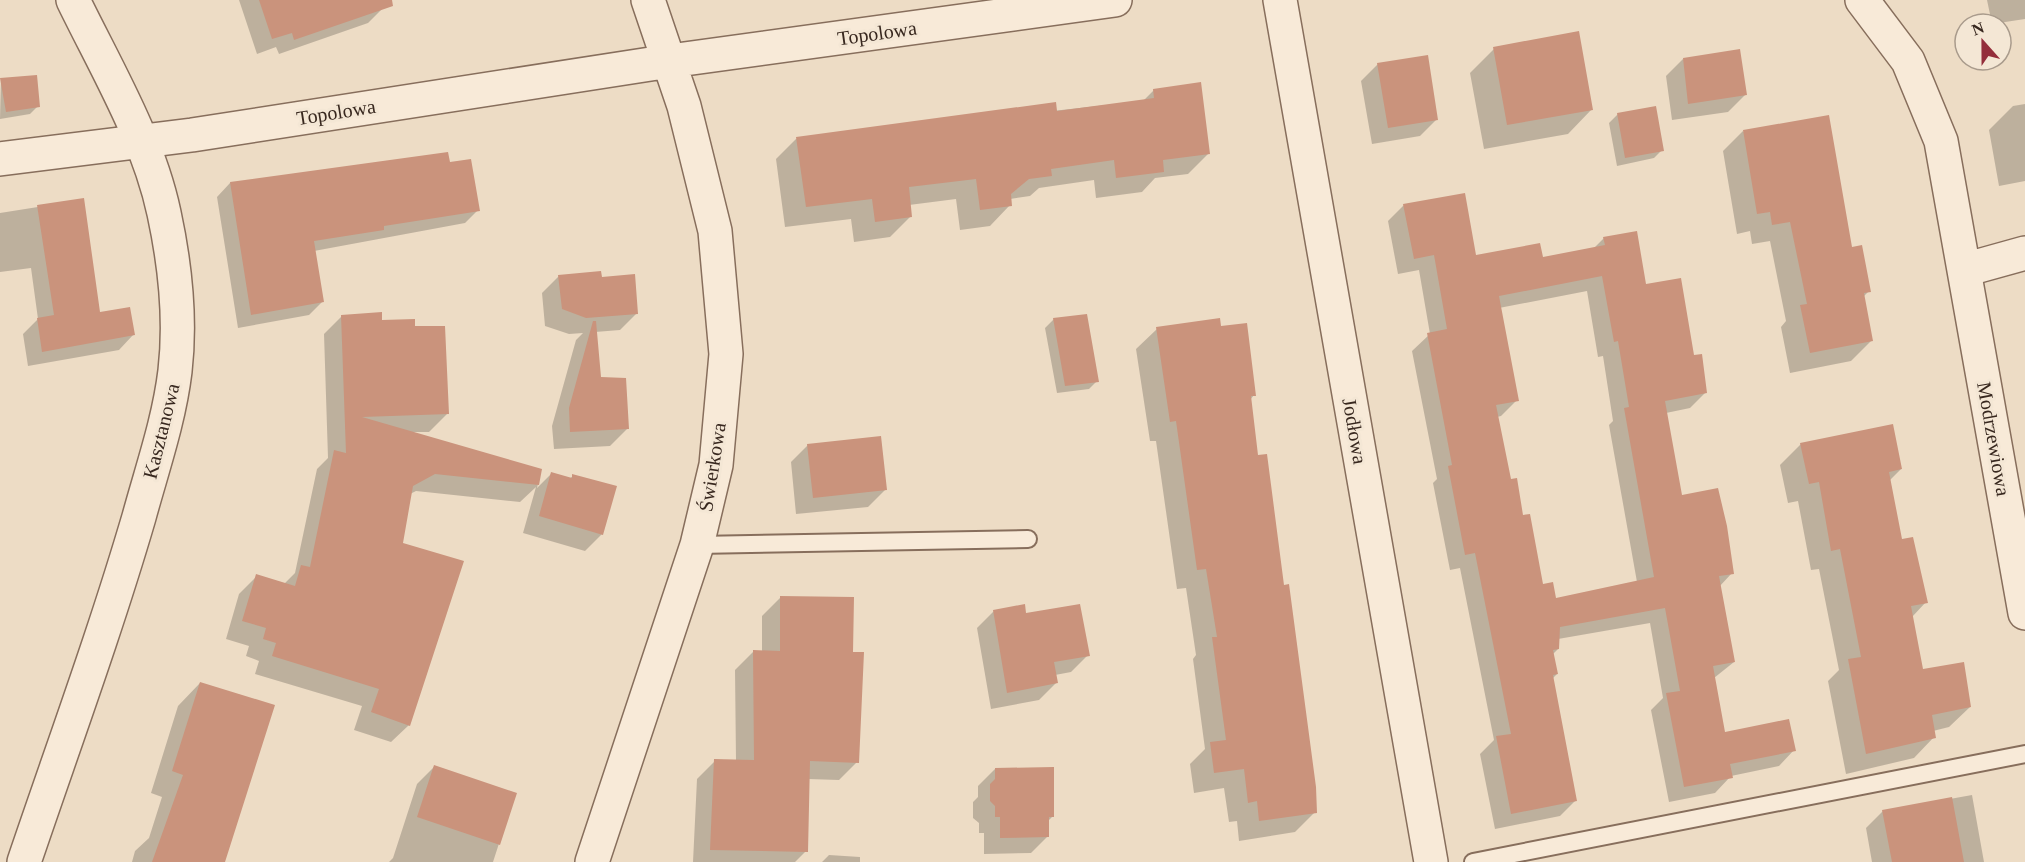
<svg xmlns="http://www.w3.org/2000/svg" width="2025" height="862" viewBox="0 0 2025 862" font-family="'Times New Roman',serif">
  <rect width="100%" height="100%" fill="#eddcc5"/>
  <path fill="#0003" fill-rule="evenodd" d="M239,0h141l3,8 -15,15 -89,31 -3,-7 -19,7z
    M1987,0h38v19l-33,5z
    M1494,49l98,60 -24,25 -84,15 -14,-76z
    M1683,59l62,36 -17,17 -56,8 -6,-44z
    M1378,64l59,55 -17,17 -48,8 -11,-63z
    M1,79l37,27 -8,8 -30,5z
    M1154,90l55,63 -21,21 -33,4 -13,14 -46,6 -2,-18 -55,8 -9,8 -20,3v6l-20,21 -30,4 -4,-31 -47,6 2,11 -21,21 -36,5 -3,-23 -66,8 -9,-68 20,-20 347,-38z
    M2025,104v77l-26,5 -10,-56 24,-24z
    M1618,114l44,36 -8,8 -37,8 -8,-43z
    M1743,131l108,117 18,43 -6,6 9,43 -21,21 -61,12 -9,-46 5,-6 -16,-80 -18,3 -2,-13 -13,3 -14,-83z
    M449,163l29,47 -13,13 -151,28 8,51 -13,13 -71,13 -21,-131 13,-14z
    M82,200l17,114 34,21 -14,15 -91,16 -5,-32 15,-15 -7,-51 -31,4v-59z
    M1404,205l71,52 67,1 52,-10 10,-10 41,47 48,72 13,35 -16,16 -24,5 15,83 51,77 -13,14 15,75 -20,16 10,56 70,16 -15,16 -48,10 -16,17 -46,9 -18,-92 12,-12 -13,-75 -92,16v10l-5,5 4,20 -5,5 24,121 -16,16 -65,13 -15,-75 14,-14 -34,-172 -10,2 -17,-87 4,-4 -25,-128 18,-17 -11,-64 -21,4 -10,-53zM1587,291l11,66 5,-1 10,65 -4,4 28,157 -82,17 -13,-13 -32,-105 -13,-64 4,-1 16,-16 -18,-92z
    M559,276l42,3 36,34 -17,17 -25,2 4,47 28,50 -17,17 -56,3 -2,-23 24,-86 7,-7 -14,1 -24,-8 -3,-33z
    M342,316l72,12 33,86 -18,18h-19l131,39 -4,17 14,-14 18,5 4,-3 29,58 -17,17 -62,-18 13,-46 -16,15 -104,-11 -6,3 -9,50 8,181 -18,17 -37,-12 8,-24 -107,-32 4,-13 -13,-5 3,-10 -23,-7 13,-45 18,-18 27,8 11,-11 22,-104 11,-11 -4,-124z
    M1054,319l43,62 -8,8 -32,4 -12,-65z
    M1220,328l34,67 -4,5 7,56 26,130 32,226 -20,20 -56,9 -2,-20 -8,1 -5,-34 -30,5 -4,-29 15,-15 -12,-90 3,-4 -10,-67 -9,1 -21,-148h-6l-14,-92 21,-20z
    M1801,444l100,25 -11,11 11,61 25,61 -14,15 10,54 48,36 -21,20 -16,4 1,6 -20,21 -68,16 -18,-93 11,-11 -20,-101 -8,1 -13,-69 -10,2 -8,-38z
    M808,445l77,45 -17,17 -72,7 -5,-52z
    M780,598l71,56 6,108 -18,18 -31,-1 -2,72 -11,11h-102l4,-83 18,-18h21l-1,-91 18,-18h9v-36z
    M994,611l31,4 63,40 -17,17 -16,3 1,8 -17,17 -48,9 -14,-81z
    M200,683l24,179h-92l3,-11 14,-13 13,-41 -11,-4 27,-87z
    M434,767l81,27 -22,68h-104l4,-4 24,-74z
    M995,769l58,47 -5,5v15l-17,17 -47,1v-21h-5v-10l-6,-5v-16l5,-5v-11z
    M1972,795l12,67h-112l-6,-34 17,-17z
    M829,855l31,2v5h-38z"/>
  <path fill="#ca937c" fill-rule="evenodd" d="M259,0h133l1,6 -99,34 -2,-7 -20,6z
    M1579,31l14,79 -86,15 -14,-78z
    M1740,49l7,46 -59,9 -5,-46z
    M1428,55l10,65 -50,8 -11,-65z
    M37,75l3,32 -34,5 -6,-34z
    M1201,82l9,72 -47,6 1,12 -48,6 -2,-18 -63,9 1,7 -23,3 -18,15 1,12 -32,4 -4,-31 -67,8 3,30 -37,5 -3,-23 -66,8 -10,-70 260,-35 1,9 97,-13 -1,-9z
    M1656,106l8,45 -39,7 -8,-45z
    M1829,115l23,132 10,-2 9,47 -7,1 9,48 -63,12 -10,-48 7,-1 -17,-82 -18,3 -2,-13 -13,2 -14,-84z
    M448,152l2,10 21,-3 9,52 -96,15v4l-70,11 10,61 -73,13 -21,-133z
    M1465,193l11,62 64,-12 3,14 62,-12 -2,-8 34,-6 9,53 35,-6 13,77 8,-1 5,39 -42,8 17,94 36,-7 9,38 7,48 -15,2 16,86 -22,4 12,66 64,-13 7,32 -66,13 3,14 -49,9 -18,-94 14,-2 -15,-83 -105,19 -1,22 -6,1 5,24 -5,1 24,126 -66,13 -15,-78 15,-2 -36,-181 -10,2 -17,-89 4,-1 -25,-132 20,-4 -13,-74 -20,4 -11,-55zM1602,276l12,66 4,-1 11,66 -5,1 30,169 -98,21 -3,-16 -10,2 -13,-70 -7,1 -6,-37 -6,1 -15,-74 23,-4 -20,-105z
    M84,198l16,114 30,-5 5,28 -93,17 -5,-34 17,-3 -17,-110z
    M601,271l1,6 33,-3 3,40 -52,4 -24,-9 -4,-34z
    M382,312v8l33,-1v7h30l4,88 -87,3 180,52 -3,16 -104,-11 -22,12 -10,57 61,18 -54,165 -39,-14 8,-23 -107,-33 4,-13 -13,-4 3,-11 -24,-7 14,-47 39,12 6,-21 9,2 24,-117 12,3 -5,-138z
    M1087,314l12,68 -34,4 -12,-68z
    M1220,318l1,8 26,-3 9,73h-5l7,59 9,-1 17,131 5,-1 27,203 1,26 -58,8 -2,-20 -9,2 -4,-34 -30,4 -4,-31 16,-2 -14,-103h5l-11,-68 -9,1 -21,-149 -6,1 -14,-95z
    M593,321h3l5,56 25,1 3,51 -59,3 -1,-24z
    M1893,424l9,45 -13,3 13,67 11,-2 15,66 -17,3 12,63 41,-7 7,45 -39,8 4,23 -70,16 -18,-95 13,-2 -21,-108 -9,2 -12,-69 -10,2 -9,-41z
    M881,436l6,54 -74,8 -6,-54z
    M551,472l21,6v-4l45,12 -14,49 -64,-19z
    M780,596l74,1 -1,55h11l-5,111 -49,-2 -2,91 -98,-2 4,-91 40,1 -1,-110 27,1z
    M1025,604l1,9 54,-9 10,52 -36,6 4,21 -51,10 -14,-83z
    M200,682l75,23 -50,157h-73l31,-87 -11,-4z
    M434,765l83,28 -17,52 -83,-28z
    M1054,767v50h-5v20l-49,1v-21h-5v-11l-5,-5v-17l5,-5v-11z
    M1952,797l12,65h-72l-10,-52z"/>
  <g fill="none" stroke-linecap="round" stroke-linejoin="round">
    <g stroke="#876e5c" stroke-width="20">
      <path id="service" d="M697,545l331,-6
        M1473,862l552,-108"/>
    </g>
    <g stroke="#876e5c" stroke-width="36">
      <path id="minor" d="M1280,0l151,862
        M1862,0l46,61 33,80 84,472
        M0,159l192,-24 478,-74 445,-61
        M1964,270l61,-17
        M24,862c39,-115 81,-229 115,-345 13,-48 30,-96 36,-146 6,-52 0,-107 -11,-158 -16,-75 -58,-145 -91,-213
        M592,862l105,-317 19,-80 10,-111 -11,-123 -31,-125 -36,-106"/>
    </g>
    <use href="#service" stroke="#f8ead8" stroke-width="16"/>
    <use href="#minor" stroke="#f8ead8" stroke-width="33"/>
  </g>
  <g text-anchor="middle" stroke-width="6" stroke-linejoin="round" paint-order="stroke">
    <g font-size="20" fill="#38281f" stroke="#f4e7d5">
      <text transform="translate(877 33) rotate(-8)" y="7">Topolowa</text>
      <text transform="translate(336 112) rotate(-9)" y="7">Topolowa</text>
      <text transform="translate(161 431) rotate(-76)" y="7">Kasztanowa</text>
      <text transform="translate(1355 431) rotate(80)" y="7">Jodłowa</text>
      <text transform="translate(1994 439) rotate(80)" y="7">Modrzewiowa</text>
      <text transform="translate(712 467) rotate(-81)" y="7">Świerkowa</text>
    </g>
  </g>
  <g transform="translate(1983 42) rotate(339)"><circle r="28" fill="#f4e7d5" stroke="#a99b8c" stroke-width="1.5"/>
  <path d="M0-4.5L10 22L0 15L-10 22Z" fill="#942e3b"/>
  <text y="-9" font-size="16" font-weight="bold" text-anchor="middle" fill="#38281f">N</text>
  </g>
</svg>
